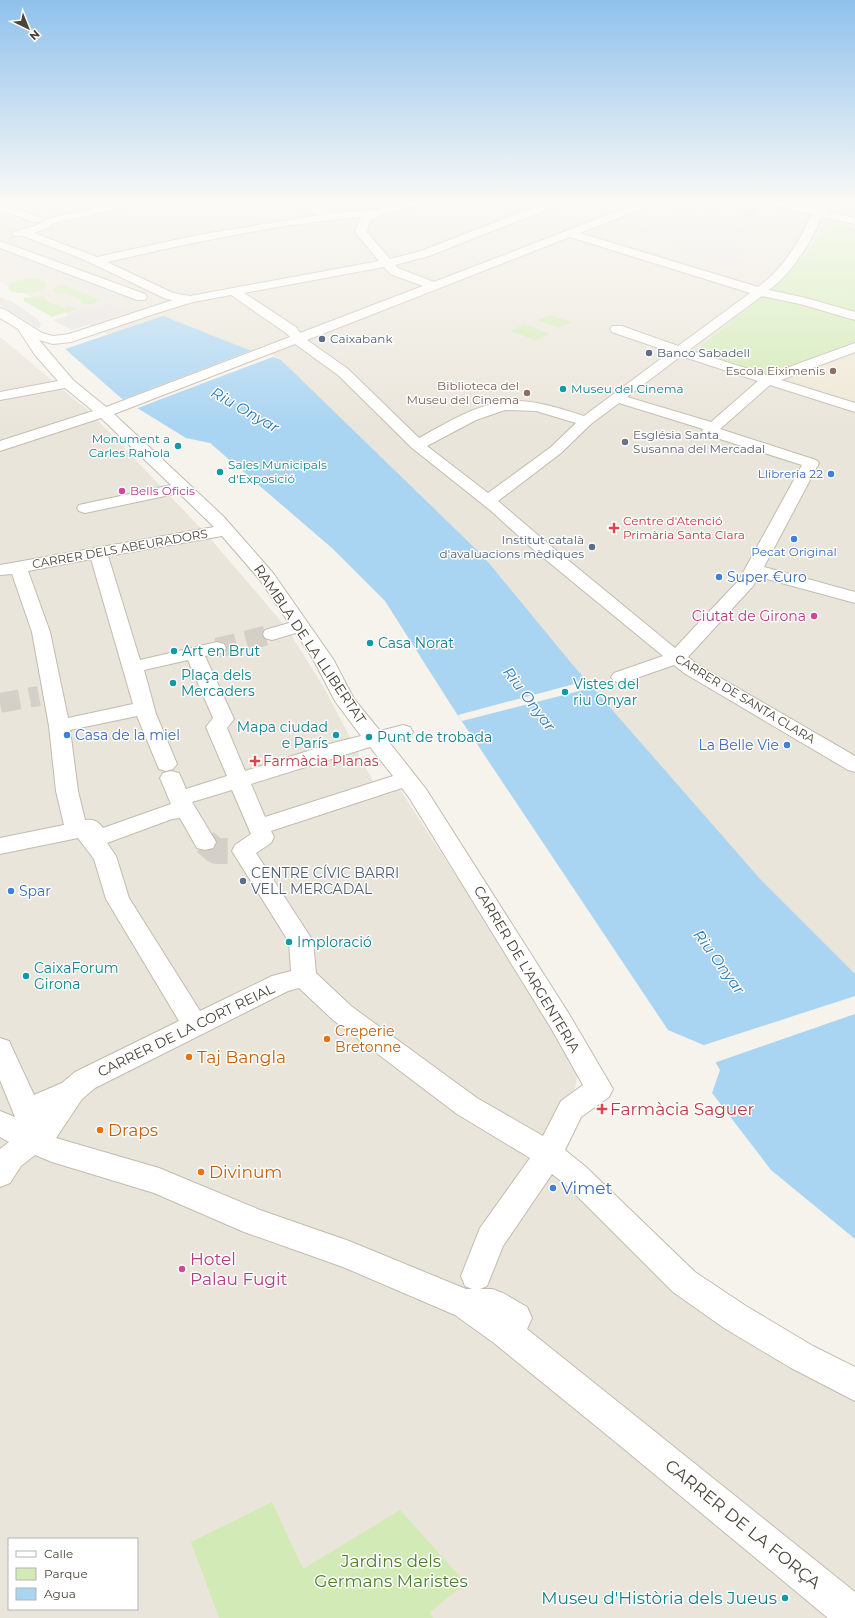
<svg xmlns="http://www.w3.org/2000/svg" width="855" height="1618" viewBox="0 0 855 1618" font-family="Montserrat,sans-serif">
  <rect width="100%" height="100%" fill="#f6f3ec"/>
  <path fill="#eae5da" fill-rule="evenodd" d="M0,202h855v950l-343,-479 -398,-336 -114,-55z
    M0,337l90,75 119,125 77,90 37,59 52,99 19,-5 95,147 89,144 -5,30 -33,56 315,238v223h-855zM9,1539h128v70h-128z"/>
  <path fill="#efe8d6" d="M855,354v47l-62,-21 1,-2z"/>
  <path fill="#d2eab5" d="M825,222l30,6v115l-87,35 -75,-25 79,-65 37,-37z
    M27,279h13l7,4v2c-8,10 -28,10 -38,5l-1,-2 3,-5z
    M61,284l41,16 -13,5 -9,-3 3,-2 -18,-7 -6,1 -7,-3z
    M41,296l6,2 -2,2 19,8 4,-2 8,3 -24,8 -28,-16v-3z
    M550,315l22,7 -14,6 -21,-8z
    M525,324l24,10 -14,6 -25,-9z
    M272,1502l31,67 97,-59 66,73 -36,29 3,6h-214l-28,-76z"/>
  <path fill="#e5e3e0" d="M690,210l5,3v4l41,8 16,8 -22,13 8,2 -2,3 4,1 -6,7 11,2 -6,6 -3,2 -33,-9 7,-3 -34,-10 4,-2 -7,-2 1,-1 -37,-10z
    M6,252l117,44 -15,1 -104,-39z
    M0,297l13,5 23,16 5,5 -2,6 -39,-24z
    M110,302l19,9 -57,19 -19,-10z"/>
  <path fill="#a9d4f2" d="M163,316l81,32 37,12 202,196 89,108 189,216 94,94v265l-84,-69 -59,-77 8,-23 -14,-24 -38,-16 -215,-322 -68,-107 -52,-52 -123,-106 -24,-5 -65,-40 -56,-49z"/>
  <path fill="#f6f3ec" d="M255,349l20,7 -140,53 -14,-9z
    M589,680l6,7 -133,34 -4,-6z
    M855,996v18l-141,49 -9,-15 -4,-2z"/>
  <g fill="none" stroke-linecap="round" stroke-linejoin="round">
    <path stroke="#d4d0c8" stroke-width="12" stroke-dasharray="12 6" stroke-linecap="butt" d="M708,205l5,-3
      M744,213l11,-5"/>
    <path stroke="#d4d0c8" stroke-width="20" stroke-dasharray="20 10" stroke-linecap="butt" d="M217,648l55,-14
      M0,703l39,-7"/>
    <path stroke="#d4d0c8" stroke-width="26" stroke-dasharray="26 13" stroke-linecap="butt" d="M205,842l11,9h14"/>
    <g stroke="#c2bbae" stroke-width="2">
      <path id="street" d="M0,202l41,16 1,2 -1,2h-8l-33,-13z
        M120,202h21l-5,3 -82,18 -6,5 -14,5 63,24 101,-22 122,-20 -27,-11 -1,-2h15l27,11 45,-4 26,-7h19l-1,2 -42,11 -11,6 -3,11 23,27 31,-8 126,-49h15l-1,2 -132,52 -34,9 3,3 36,14 207,-80h15l-1,2 -75,29 178,54c25,-18 41,-45 54,-73l-43,-10 -1,-2h20l28,7 8,-7h12l-9,9 28,7v6l-33,-7c-12,26 -29,55 -53,73l37,8 49,14v8l-55,-16 -38,-8 -73,54 78,25 88,-32v9l-74,28 74,23v9l-85,-27 -50,44 96,31 3,3 -55,104 91,25v11l-96,-26 -6,9 -65,71 10,8 157,91v16l-7,-2 -164,-97 -10,-8 -46,16 -7,2 -7,-2 -3,-4 3,-4 49,-17 -129,-106 -44,-40 -78,-62 -74,-73 -43,-31 -181,70 109,102 50,57 60,86 21,40 26,32 23,-6 7,2 3,5 -3,5 -21,5 37,47 143,225 44,75 -4,8 -28,20 -16,33 21,17 109,105 51,34 67,40 42,21v34l-64,-33 -67,-40 -51,-36 -107,-107 -14,-11 -49,72 -16,40 -7,3h12l11,4 24,14 5,11 -5,11 328,263v26h-27l-210,-174 -124,-101 -39,-28 -112,-48 -99,-35 -90,-39 -102,-31 -17,-7 -14,11 -11,17 -10,4v-38l9,-7 -9,-5v-26l15,6 -15,-37v-42l9,3 25,54 28,-12 13,-11 104,-51 -73,-122 -12,-40 -16,-21 -78,16v-16l64,-13 -8,-34 -7,-65 -17,-94 -20,-58 -12,1v-10l214,-38 -35,-34 -94,20 -6,-2 -2,-3 2,-3 92,-20 -70,-67 -101,33v-10l93,-30 -28,-23 -65,12v-8l58,-11 -23,-26 -17,-26 -18,-11v-10l4,1 38,24 11,3 16,-2 104,-34 -7,-1 -81,-39 -62,-24h-9l-2,-2 2,-2 26,-8 6,-5zM362,217l-4,5 -3,10 24,29 -189,35 -17,-3 -66,-31c84,-19 169,-38 255,-45zM570,237l180,56 -72,53 -56,-20h-10l-2,3 2,3 58,20 -86,64c-22,-7 -45,-15 -69,-15 -34,0 -67,21 -96,37l-71,-69 -41,-29zM384,267l6,7 33,12 -123,47 -4,-6 -52,-34zM231,295l55,38 4,4 -184,70 -33,-27 -34,-40 14,4 18,-2 86,-29 36,-11zM681,356l77,25 -47,41 -84,-25zM619,403l84,26 -1,2 2,3 98,31 -63,115 -64,68 -129,-106 -48,-41 63,-48 30,-29zM505,410l31,1 40,12 -25,24 -63,46 -61,-47 49,-26zM222,536l38,44 29,43 -24,7 -2,4 2,4 7,2 24,-7 17,26 22,42 26,35 -28,7 -88,28 -18,-43 7,-9 -29,-63 19,-4 2,-4 -2,-4 -7,-2 -77,18 -32,-104zM91,559l42,145 -65,14 -18,-86 -22,-61zM188,660l25,58 -7,9 21,49 -41,13 -7,-16 -8,-2 -8,2 -3,5 11,26 -68,24c-5,-7 -10,-9 -18,-8l-7,-29 -8,-61 67,-14 22,53 7,2 7,-2 4,-5 -21,-50 -12,-44zM370,747l23,29 -128,41 -14,-33zM402,788l8,11 141,229 32,57 -22,16 -18,35 -66,-38 -126,-92 -35,-33 -3,-32 -57,-88 15,-10 3,-6 -3,-6zM232,790l19,44 -16,11 -3,6 57,91 2,29 -19,5 -72,35 -71,-113 -13,-42 -9,-13 65,-24 8,-1 17,30 8,2 8,-2 3,-6 -24,-40zM299,988l34,32 124,94 73,44 -50,70 -19,48 4,10 7,3h-6l-117,-48 -89,-31 -101,-42 -103,-30 26,-39 13,-11 193,-97z
        M0,241l145,53 2,3 -2,3h-8l-137,-52z"/>
    </g>
    <use href="#street" fill="#fff" fill-rule="evenodd"/>
  </g>
  <linearGradient id="sky" x2="0" y2="1"><stop stop-color="#8fc1ec"/><stop offset="0.47" stop-color="#fbfaf6"/><stop offset="1" stop-color="#fbfaf6" stop-opacity="0"/></linearGradient>
  <rect width="855" height="429" fill="url(#sky)"/>
  <g fill="#5c6f8a" stroke="#fff" stroke-width="1.5">
    <circle cx="322" cy="339" r="4"/>
    <circle cx="649" cy="353" r="4"/>
    <circle cx="592" cy="547" r="4"/>
    <circle cx="243" cy="881" r="4"/>
  </g>
  <g fill="#8d6e63" stroke="#fff" stroke-width="1.5">
    <circle cx="833" cy="371" r="4"/>
    <circle cx="527" cy="393" r="4"/>
  </g>
  <g fill="#0f9aa8" stroke="#fff" stroke-width="1.5">
    <circle cx="563" cy="389" r="4"/>
    <circle cx="178" cy="446" r="4"/>
    <circle cx="220" cy="472" r="4"/>
    <circle cx="370" cy="643" r="4"/>
    <circle cx="174" cy="651" r="4"/>
    <circle cx="173" cy="683" r="4"/>
    <circle cx="565" cy="692" r="4"/>
    <circle cx="336" cy="735" r="4"/>
    <circle cx="369" cy="737" r="4"/>
    <circle cx="289" cy="942" r="4"/>
    <circle cx="26" cy="976" r="4"/>
    <circle cx="785" cy="1598" r="4"/>
  </g>
  <circle fill="#6b7280" stroke="#fff" stroke-width="1.5" cx="625" cy="442" r="4"/>
  <g fill="#3f7fe0" stroke="#fff" stroke-width="1.5">
    <circle cx="831" cy="474" r="4"/>
    <circle cx="794" cy="539" r="4"/>
    <circle cx="719" cy="577" r="4"/>
    <circle cx="67" cy="735" r="4"/>
    <circle cx="787" cy="745" r="4"/>
    <circle cx="11" cy="891" r="4"/>
    <circle cx="553" cy="1188" r="4"/>
  </g>
  <g fill="#d1479c" stroke="#fff" stroke-width="1.5">
    <circle cx="122" cy="491" r="4"/>
    <circle cx="814" cy="616" r="4"/>
    <circle cx="182" cy="1269" r="4"/>
  </g>
  <g fill="#e0444e" stroke="#fff" stroke-width="1.5">
    <path d="M612 522h4v4h4v4h-4v4h-4v-4h-4v-4h4z"/>
    <path d="M253 755h4v4h4v4h-4v4h-4v-4h-4v-4h4z"/>
    <path d="M600 1103h4v4h4v4h-4v4h-4v-4h-4v-4h4z"/>
  </g>
  <g fill="#e8710a" stroke="#fff" stroke-width="1.5">
    <circle cx="327" cy="1039" r="4"/>
    <circle cx="189" cy="1057" r="4"/>
    <circle cx="100" cy="1130" r="4"/>
    <circle cx="201" cy="1172" r="4"/>
  </g>
  <g text-anchor="middle" stroke-width="3" stroke-linejoin="round" paint-order="stroke">
    <g font-size="12" fill="#4e5e75" stroke="#fff" text-anchor="start">
      <text x="330" y="343">Caixabank</text>
      <text x="657" y="357">Banco Sabadell</text>
      <text x="584" y="544" text-anchor="end">Institut català<tspan x="584" dy="14">d'avaluacions mèdiques</tspan></text>
    </g>
    <g font-size="12" fill="#785e54" stroke="#fff" text-anchor="end">
      <text x="825" y="375">Escola Eiximenis</text>
      <text x="519" y="390">Biblioteca del<tspan x="519" dy="14">Museu del Cinema</tspan></text>
    </g>
    <g font-size="12" fill="#0d838f" stroke="#fff" text-anchor="start">
      <text x="571" y="393">Museu del Cinema</text>
      <text x="170" y="443" text-anchor="end">Monument a<tspan x="170" dy="14">Carles Rahola</tspan></text>
      <text x="228" y="469">Sales Municipals<tspan x="228" dy="14">d'Exposició</tspan></text>
    </g>
    <g font-size="12" fill="#5b616d" stroke="#fff" text-anchor="start">
      <text x="633" y="439">Església Santa<tspan x="633" dy="14">Susanna del Mercadal</tspan></text>
    </g>
    <g font-size="12" fill="#366cbe" stroke="#fff" text-anchor="end">
      <text x="823" y="478">Llibreria 22</text>
      <text x="794" y="556" text-anchor="middle">Pecat Original</text>
    </g>
    <g font-size="12" fill="#b23c85" stroke="#fff" text-anchor="start">
      <text x="130" y="495">Bells Oficis</text>
    </g>
    <g font-size="12" fill="#be3a42" stroke="#fff" text-anchor="start">
      <text x="623" y="525">Centre d'Atenció<tspan x="623" dy="14">Primària Santa Clara</tspan></text>
    </g>
    <g font-size="12" fill="#4b4439" stroke="#fff">
      <text transform="translate(120 549) rotate(-10)" y="4">CARRER DELS ABEURADORS</text>
      <text transform="translate(745 699) rotate(31)" y="4">CARRER DE SANTA CLARA</text>
    </g>
    <g font-size="14" fill="#366cbe" stroke="#fff" text-anchor="start">
      <text x="727" y="582">Super €uro</text>
      <text x="75" y="740">Casa de la miel</text>
      <text x="779" y="750" text-anchor="end">La Belle Vie</text>
      <text x="19" y="896">Spar</text>
    </g>
    <g font-size="14" fill="#b23c85" stroke="#fff" text-anchor="end">
      <text x="806" y="621">Ciutat de Girona</text>
    </g>
    <g font-size="14" fill="#0d838f" stroke="#fff" text-anchor="start">
      <text x="378" y="648">Casa Norat</text>
      <text x="182" y="656">Art en Brut</text>
      <text x="181" y="680">Plaça dels<tspan x="181" dy="16">Mercaders</tspan></text>
      <text x="573" y="689">Vistes del<tspan x="573" dy="16">riu Onyar</tspan></text>
      <text x="328" y="732" text-anchor="end">Mapa ciudad<tspan x="328" dy="16">e París</tspan></text>
      <text x="377" y="742">Punt de trobada</text>
      <text x="297" y="947">Imploració</text>
      <text x="34" y="973">CaixaForum<tspan x="34" dy="16">Girona</tspan></text>
    </g>
    <g font-size="14" fill="#4b4439" stroke="#fff">
      <text transform="translate(310 644) rotate(56)" y="5">RAMBLA DE LA LLIBERTAT</text>
      <text transform="translate(527 969) rotate(59)" y="5">CARRER DE L'ARGENTERIA</text>
      <text transform="translate(186 1030) rotate(-26)" y="5">CARRER DE LA CORT REIAL</text>
    </g>
    <g font-size="14" fill="#be3a42" stroke="#fff" text-anchor="start">
      <text x="263" y="766">Farmàcia Planas</text>
    </g>
    <g font-size="14" fill="#4e5e75" stroke="#fff" text-anchor="start">
      <text x="251" y="878">CENTRE CÍVIC BARRI<tspan x="251" dy="16">VELL MERCADAL</tspan></text>
    </g>
    <g font-size="14" fill="#c56008" stroke="#fff" text-anchor="start">
      <text x="335" y="1036">Creperie<tspan x="335" dy="16">Bretonne</tspan></text>
    </g>
    <g font-size="15" font-style="italic" fill="#2e7ab2" stroke="#fff">
      <text transform="translate(245 410) rotate(30)" y="5">Riu Onyar</text>
      <text transform="translate(529 699) rotate(53)" y="5">Riu Onyar</text>
      <text transform="translate(719 962) rotate(54)" y="5">Riu Onyar</text>
    </g>
    <g font-size="17" fill="#c56008" stroke="#fff" text-anchor="start">
      <text x="197" y="1063">Taj Bangla</text>
      <text x="108" y="1136">Draps</text>
      <text x="209" y="1178">Divinum</text>
    </g>
    <g font-size="17" fill="#be3a42" stroke="#fff" text-anchor="start">
      <text x="610" y="1115">Farmàcia Saguer</text>
    </g>
    <g font-size="17" fill="#366cbe" stroke="#fff" text-anchor="start">
      <text x="561" y="1194">Vimet</text>
    </g>
    <g font-size="17" fill="#b23c85" stroke="#fff" text-anchor="start">
      <text x="190" y="1265">Hotel<tspan x="190" dy="20">Palau Fugit</tspan></text>
    </g>
    <g font-size="17" fill="#4b4439" stroke="#fff">
      <text transform="translate(743 1524) rotate(39)" y="6">CARRER DE LA FORÇA</text>
    </g>
    <g font-size="17" fill="#4a7f2a" stroke="#fff">
      <text x="391" y="1567">Jardins dels<tspan x="391" dy="20">Germans Maristes</tspan></text>
    </g>
    <g font-size="17" fill="#0d838f" stroke="#fff" text-anchor="end">
      <text x="777" y="1604">Museu d'Història dels Jueus</text>
    </g>
  </g>
  <rect x="8" y="1538" width="130" height="72" fill="#ffffff" stroke="#b7b4b0"/>
  <rect x="16" y="1551" width="20" height="6" fill="#ffffff" stroke="#b7b4b0"/>
  <text x="44" y="1558" font-size="12" fill="#4b4439">Calle</text>
  <rect x="16" y="1568" width="20" height="12" fill="#d2eab5" stroke="#b7b4b0"/>
  <text x="44" y="1578" font-size="12" fill="#4b4439">Parque</text>
  <rect x="16" y="1588" width="20" height="12" fill="#a9d4f2" stroke="#b7b4b0"/>
  <text x="44" y="1598" font-size="12" fill="#4b4439">Agua</text>
  <g transform="translate(28 28) rotate(137)" stroke="#ffffff" stroke-width="3" paint-order="stroke">
  <path d="M0-3L7 15L0 10L-7 15Z" fill="#4b4439"/>
  <text y="-6" font-size="11" font-weight="bold" text-anchor="middle" fill="#4b4439">N</text>
  </g>
</svg>
